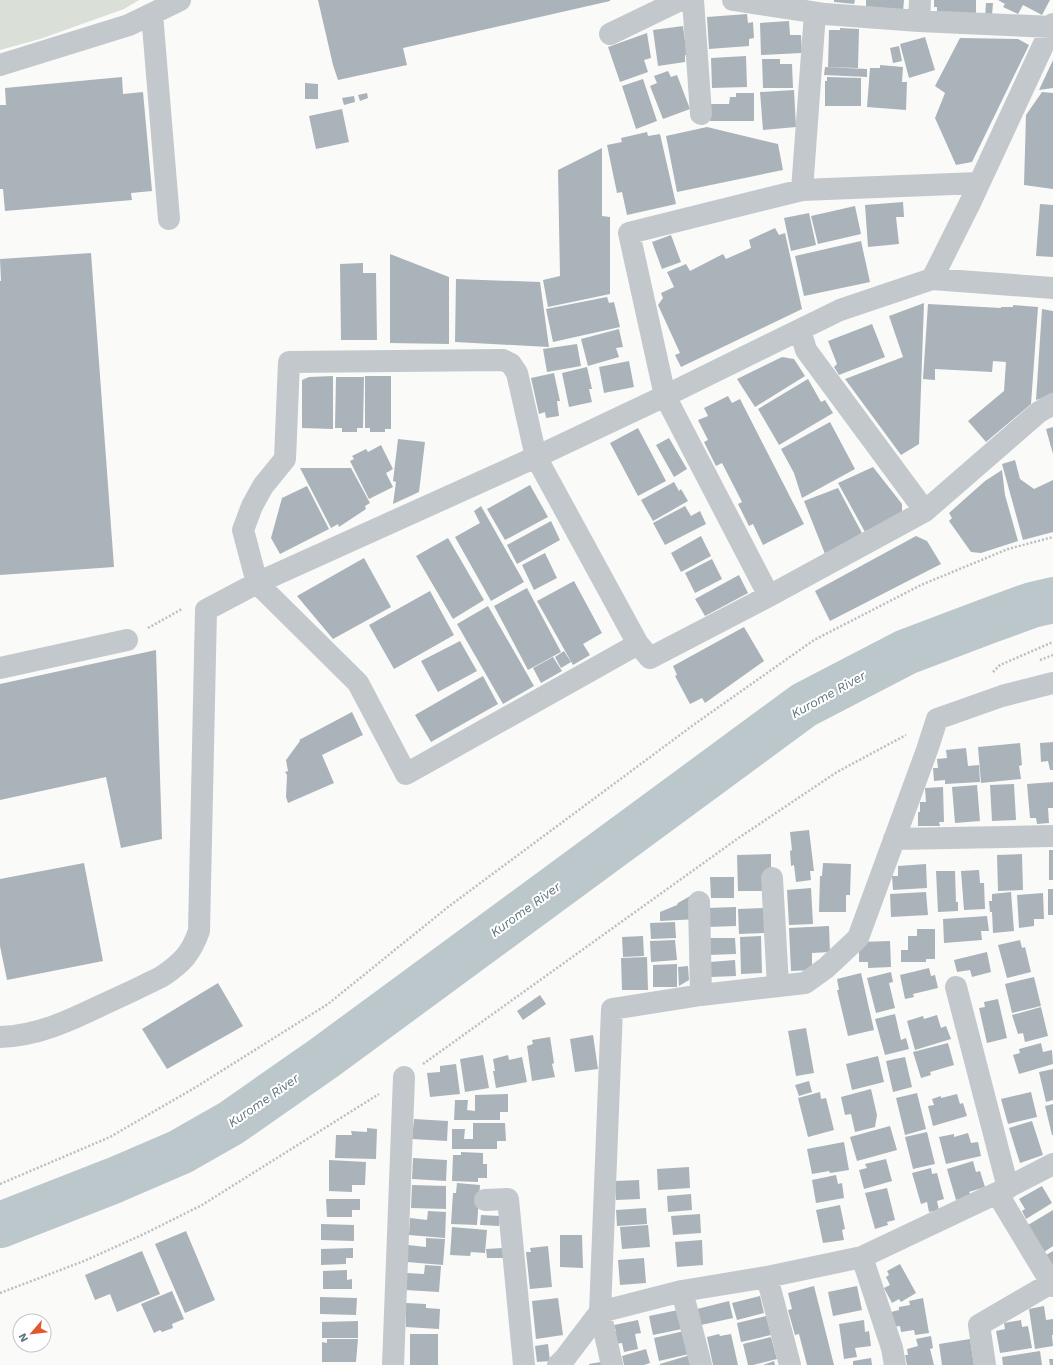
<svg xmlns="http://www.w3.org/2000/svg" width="1053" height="1365" viewBox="0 0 1053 1365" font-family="'Work Sans',sans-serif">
  <rect width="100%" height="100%" fill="#fafaf8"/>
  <path fill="#dadfd7" d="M0,0h139l-15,9 -84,30 -40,11z"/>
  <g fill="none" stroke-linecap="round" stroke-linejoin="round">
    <path stroke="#bbc7cb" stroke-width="46" d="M0,1225l115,-45 65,-28 51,-29 93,-65 480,-353 102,-53 82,-31 44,-16 21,-5"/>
  </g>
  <path fill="#aab3b9" d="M318,0h292v1l-207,47 4,17 -69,15 -5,-15z
    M834,0h21l-1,4 -20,-2z
    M866,0h38l-1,12 -37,-2z
    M934,0h42v16l-39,-1v-8h-3z
    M998,0h52l-8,15 -19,-10 -5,9 -15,-7 2,-3z
    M986,3h7l-1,12 -7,3z
    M747,14l1,9 5,-1 1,16 -5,1v7l-40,3 -2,-32z
    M789,21l1,14h11l1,18 -41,2 -1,-32z
    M683,26l4,29h-2v7l-27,4 -5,-36z
    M840,28l19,1 -1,39 -30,-1 1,-37h11z
    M647,33l4,25 -7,2 4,12 -28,10 -12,-35z
    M925,37l10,33 -26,8 -9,-34z
    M960,38l58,1 11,6 -57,117 -16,3 -21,-47 10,-25 -10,-7z
    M899,46l3,15 -9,2 -3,-15z
    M746,56l1,31 -35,1 -1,-30z
    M762,59h18v5h12l1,24h-30z
    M1053,60v28l-14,2z
    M880,65l23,2 -1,15h5l-1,28 -39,-3 3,-39h10z
    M825,67l42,2v8l-43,-2z
    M668,71l3,6 6,-2 13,34 -27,10 -13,-33 7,-3 -3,-7z
    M122,77l1,17 20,-2 9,99 -21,2 1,7 -127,11 -2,-22h-3v-84h6l-1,-17z
    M827,77l34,1v28h-36v-25h2z
    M643,79l14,42 -21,8 -14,-43z
    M305,83l13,1v15h-13z
    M794,90l2,37 -33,3 -3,-38z
    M1042,92l11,1v96l-29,-4 2,-70z
    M367,93l1,5 -8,3 -2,-6z
    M736,93h18v28h-44v-17h19l1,-7h6z
    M354,96l1,6 -11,3 -2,-7z
    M342,109l7,33 -33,7 -7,-33z
    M707,127l71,17 5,26 -106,22 -11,-56z
    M647,132l1,4 12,-2 16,70 -49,11 -5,-23 -5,1 -10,-48 15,-3 -1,-4z
    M602,148v68l8,1v77l-62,13 -5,-27 17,-4 -2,-106z
    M903,202l1,15h-8l3,27 -31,3 -3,-42z
    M1040,204l13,1v52l-17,-1z
    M855,206l6,28 -43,10 -7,-28z
    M809,213l7,32 -25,6 -7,-33z
    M775,228l4,7 6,-2 17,76 -121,58 -6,-12 5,-2 -22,-48 5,-7 -2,-5 13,-6 -7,-15 19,-8 4,7 33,-17 3,5 25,-11 -2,-8z
    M671,235l10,27 -19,7 -10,-27z
    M861,241l9,41 -66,14 -9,-40z
    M91,253l23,314 -114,8v-294h1l-1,-22z
    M390,254l59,23v67l-59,-1z
    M363,263v10h13l1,67h-36l-1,-76z
    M456,279l84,3 9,65 -94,-5z
    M607,297l2,6 5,-1 6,25 -67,15 -7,-33z
    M924,303l-5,141 -18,11 -56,-76 58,-22 -14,-41z
    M928,304l73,4v-1h12v-2l25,2 -7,97 -45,38 -18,-21 36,-30 2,-29 -13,-1 -1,11 -57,-3v11l-12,-1z
    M1042,309l11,2v84l-17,5z
    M872,324l13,33 -46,18 -5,-8 3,-3 -9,-23z
    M619,329l4,18 -7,1 3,9 -31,9 -7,-27z
    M577,344l4,22 -34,6 -4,-23z
    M782,357l12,2 11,17 -50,31 -18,-28z
    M629,361l5,26 -30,6 -5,-26z
    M587,367l5,22h-3l3,13 -23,5 -7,-34z
    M554,373l6,28h-3l2,15 -13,2 -1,-6 -6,2 -8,-36z
    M333,376v53l-31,-1v-48l7,-3z
    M365,376h26v53h-6v3h-15v-4h-5z
    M336,377h28l-1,51h-6v4h-15v-4h-7z
    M808,379l13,23 4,-2 8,13 -54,32 -21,-36z
    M728,396l4,7 8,-4 64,125 -41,21 -10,-21 -4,2 -11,-22 4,-2 -20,-39 -6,3 -12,-24 4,-2 -10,-20 10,-4 -4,-8z
    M830,422l25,47 -53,29 -8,-25 -13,-24z
    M1053,427v27l-7,-25z
    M638,428l28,53 -28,15 -28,-53z
    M669,438l18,31 -13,8 -18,-32z
    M398,439l27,3 -6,50 -26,12 3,-22 -3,-1z
    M381,445l12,24 -7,4 7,14 -24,12 -19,-38 4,-2 -2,-3 14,-7 2,3z
    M1015,460l5,19 14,10 19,-9v52l-30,8 -21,-76z
    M873,467l29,37v8l-37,20 -27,-49z
    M300,468h51l19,35 -5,3 1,3 -27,18 -1,-3 -7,4z
    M1002,470l3,25 13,46 -37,12 -10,-1 -22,-31 3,-3 -3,-5 36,-32z
    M674,482l5,9 2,-2 7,12 -35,20 -12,-21z
    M530,485l18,32 -43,23 -18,-31z
    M307,486l22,43 -49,25 -9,-16 11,-40z
    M838,488l24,45 -37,21 -21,-53z
    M481,506l43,76 -33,19 -36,-64 25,-14 -6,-12z
    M685,506l6,10 9,-5 6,13 -41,21 -12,-22z
    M551,521l9,19 -43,24 -10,-19z
    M701,536l10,20 -30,16 -10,-19z
    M916,536l11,5 14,23 -111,57 -15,-30z
    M448,538l36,62 -31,19 -37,-63z
    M545,553l12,25 -23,12 -12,-25z
    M364,558l27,49 -58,32 -36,-43z
    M712,559l10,20 -27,14 -10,-20z
    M739,575l9,18 -43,23 -10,-17z
    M574,581l28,52 -19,11 7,11 -17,10 -36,-64z
    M527,588l34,64 -33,18 -34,-64z
    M430,591l24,44 -60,34 -25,-44z
    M488,606l46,80 -31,18 -46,-80z
    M744,627l20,34 -59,42 -3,-5 -12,6 -15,-28 2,-1 -4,-9z
    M460,641l17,30 -39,21 -17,-31z
    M156,650l6,189 -41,9 -15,-71 -106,23v-116z
    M564,651l7,11 -10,6 -6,-11z
    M553,657l9,14 -21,12 -8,-15z
    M483,676l15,28 -67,38 -16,-27z
    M352,712l11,23 -41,20 12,28 -46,20 -2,-6 1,-22 -2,-3 3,-1 -2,-11 14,-19 -1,-1z
    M1053,742v28h-3l-2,-9 -7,1 -1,-19z
    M1020,743l2,22 -3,1 2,13 -40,4 -3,-36z
    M966,748l2,18 11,-1 1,17 -35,2v-4l-11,1 -1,-13h5l-1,-9 10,-1 -1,-8z
    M1053,782v26h-5l1,15 -12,1 -1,-6h-6l-3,-34z
    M1014,784l2,36 -24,1 -2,-36z
    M977,785l3,36 -25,2 -3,-36z
    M943,787l1,35h-5l1,4h-22v-14h2v-10h6l-1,-14z
    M809,830l5,41h-4l1,9 -15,2 -2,-17 -3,1 -1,-15 2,-1 -2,-18z
    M1049,850h4v30h-4z
    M771,854v17h-7l1,20h-27l-1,-36z
    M1022,854l1,36 -25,1 -1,-36z
    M84,863l19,98 -96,19 -7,-34v-67z
    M823,863l28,1 -1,31h-4v17h-27l1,-36h2z
    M926,864l1,24 -34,2 -1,-14h6v-10z
    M979,870l1,13h4l1,26 -21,1 -3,-39z
    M936,871h19l1,31h2v9l-20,1z
    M710,877h24v21h-23z
    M811,888l2,36 -24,1 -2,-35z
    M1048,889h5v26h-5z
    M697,892l1,27 -38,2v-9l17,-7 1,-2z
    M926,892l2,23 -37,2 -1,-23z
    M1011,892l3,39 -21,2 -1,-21h-2l-1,-11h3v-7z
    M1043,893l1,26h-10v7l-15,2 -2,-33z
    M736,907v19l-28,1 -1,-19z
    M765,908l1,25 -27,1 -1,-25z
    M987,916l2,15h-8l1,9 -38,3 -1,-24z
    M675,922l1,16 -25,1 -1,-16z
    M829,926l1,26 -18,1v17l-21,1 -2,-43z
    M917,929h18v30h-9v3h-25v-12h7v-14h9z
    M643,936l1,20 -21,1 -1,-20z
    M761,936l1,37 -21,1 -1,-37z
    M708,938h27l1,16 -28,1z
    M675,940l2,20 -26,2 -1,-21z
    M1020,940l2,8 3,-1 6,25 -24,6 -9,-33z
    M890,941l1,26 -23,1v-6h-9v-20z
    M987,952l4,20 -19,5 -2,-7 -13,2 -3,-12z
    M647,957l1,33h-26l-1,-32z
    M735,960l1,16 -25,1 -1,-15z
    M677,964v23h-24v-22z
    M688,966l1,14 -10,6 -1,-19z
    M929,968l2,8 4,-1 3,13 -25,6 1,3 -9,2 -5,-24z
    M891,972l2,10 -4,1 6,25 -19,5 -9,-35z
    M861,973l13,57 -26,6 -11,-46h2l-2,-11z
    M1034,977l7,29 -29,7 -7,-29z
    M218,983l25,43 -76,43 -25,-40z
    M540,995l6,9 -23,16 -6,-9z
    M998,999l9,39 -20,5 -8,-35 6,-1 -1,-5z
    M1041,1007l7,29 -23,6 -2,-9 -5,1 -6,-19z
    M895,1014l6,26 5,-2 3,11 -24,6 -10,-36z
    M937,1015l4,13 5,-2 5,13 -36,11 -8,-29 16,-5 1,3z
    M806,1028l8,45 -18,3 -8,-45z
    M593,1035l5,34 -23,3 -5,-33z
    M550,1037l4,26 -2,1 3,13 -23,4 -5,-35 6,-2 -1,-4z
    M948,1043l6,22 -24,7 1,3 -10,3 -8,-26z
    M1041,1043l2,9 9,-2 1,14 -34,10 -6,-19 7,-2 -1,-4z
    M483,1055l6,33 -24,4 -5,-33z
    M508,1055l1,5 13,-3 5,25 -31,6 -3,-17h2l-2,-12z
    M878,1056l6,26 -32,8 -6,-26z
    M905,1057l7,30 -19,5 -7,-31z
    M456,1064l4,30 -30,3 -3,-24 13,-1v-6z
    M1053,1069v31l-7,2 -7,-30z
    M809,1081l3,11 -13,4 -4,-11z
    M871,1089l6,26 -2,12 -20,5 -4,-18 -6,1 -4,-18z
    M820,1092l1,7 5,-1 8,32 -26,7 -10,-39z
    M1031,1092l6,25 -29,7 -7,-25z
    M917,1093l9,36 -21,6 -9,-37z
    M508,1094v18h-8v8h-46l1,-20h13l-1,10 8,1v-16z
    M957,1094l3,10 3,-1 4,13 -34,10 -5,-20 6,-1 -2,-6 9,-3v2z
    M1053,1104v31h-1l-7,-29z
    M414,1119l34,2 -1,20 -35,-2z
    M1032,1121l11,34 -23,8 -11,-35z
    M473,1123h32l1,18h-9v8h-45v-20h13l-1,10h9z
    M890,1126l7,24 -40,11 -7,-24z
    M367,1128l10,1 -1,30 -41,-1 1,-23h16l-1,-4 16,1z
    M927,1132l8,32 -22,5 -8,-32z
    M968,1133l3,10 7,-1 3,14 -35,8 -7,-27 15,-3v3z
    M844,1142l5,28 -19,3 -1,-2 -17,3 -5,-25z
    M461,1152l22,1v11h4v14h-9v4l-26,-1 1,-26h8z
    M413,1158l34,2 -1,21 -34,-2z
    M886,1159l6,22 -28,8 -5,-19 8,-2 -2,-4z
    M329,1160l37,2 -1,23h-13v7l-23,-1z
    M973,1161l3,11 4,-1 5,16 -16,5 2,3 -15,5 -9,-31z
    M689,1167l1,21 -32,2 -1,-21z
    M931,1168l1,6 5,-1 7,26 -7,2 2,9 -10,2 -2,-10 -6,2 -9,-31z
    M836,1175l2,9 4,-1 2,15 -28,5 -4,-23z
    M639,1180l1,19 -24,1 -1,-19z
    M457,1183l23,2 -3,40 -26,-1 2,-31h3z
    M412,1185l34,1v23l-35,-1z
    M1042,1186l10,17 -26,16 -4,-8 3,-2 -6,-10z
    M887,1188l8,32 -8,2 1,3 -13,4 -10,-36z
    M691,1194l1,16 -24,2 -1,-16z
    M326,1199h34v11h-8v7h-25z
    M840,1205l5,24 -3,1 2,10 -21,3 -7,-33z
    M646,1208l1,16 -30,2 -1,-16z
    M1053,1210v36l-9,6 -16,-27z
    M428,1211l18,1 -1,26 -36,-3 1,-17 17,2z
    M700,1214l1,19 -28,2 -2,-19z
    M481,1215l19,1 -1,10 -19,-1z
    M321,1224l33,1v16l-33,-1z
    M648,1225l2,22 -28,2 -2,-22z
    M452,1227l35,3 -2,23 -14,-1 -1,4 -20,-1z
    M186,1231l29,69 -30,13 -30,-69z
    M560,1235h22l1,33 -23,-1z
    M426,1238l19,1 -2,26 -36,-3 1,-17 18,2z
    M702,1240l1,25 -26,2 -2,-25z
    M548,1246l4,41 -22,2 -4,-37h5l-1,-4z
    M353,1248v10h-7v6l-25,1v-16z
    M503,1248v10h-16l-1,-9z
    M142,1251l18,43 -43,18 -7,-18 -15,6 -10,-25z
    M1053,1251v17l-7,-13z
    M644,1258l2,25 -26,2 -2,-25z
    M900,1264l16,29 -15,9 -2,-3 -7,4 -8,-15 6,-3 -4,-8 3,-2 -2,-4z
    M425,1265l16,1 -2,26 -34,-2 2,-17 17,1z
    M347,1270v10l5,-1v10h-29v-18z
    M814,1286l20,79h-27l-8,-31 -4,1 -7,-25 4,-1 -4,-16z
    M857,1286l5,24 -29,6 -5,-24z
    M172,1291l12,28 -12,5 1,4 -11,4 -2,-2 -6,3 -13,-29z
    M760,1296l4,17 -27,7 -5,-17z
    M320,1297l37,1 -1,17 -36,-1z
    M558,1298l5,37 -27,4 -4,-38z
    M923,1298l6,35 -14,2 -1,-5 -13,2 -1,-6 -7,1 -2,-15 8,-2v-3l11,-2 -1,-4z
    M729,1301l4,17 -32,7 -4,-16z
    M406,1303l20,1v4l14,1 -1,20 -33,-2z
    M1044,1306l2,14 7,-1v16h-1l1,11 -18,3 -6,-40z
    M678,1310l4,19 -29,6 -4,-19z
    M766,1316l5,19 -30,7 -4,-19z
    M638,1320l3,13 -6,1 3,15 -14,3 -2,-9 -7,1 -3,-12 4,-1 -2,-6z
    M864,1320l1,12 4,-1 2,15 -16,2 2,9 -13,2 -5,-35z
    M1021,1320l1,7 6,-1 4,22 -32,5 -4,-22 9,-2 -1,-6z
    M358,1321v17h-36v-16z
    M684,1331l5,23 -30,7 -5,-23z
    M410,1334h28v31h-28z
    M719,1334l1,2 11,-2 7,31h-25l-6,-28z
    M931,1336l2,12 -3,1 4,16h-27l-2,-10h3l-1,-6 11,-3 -2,-7z
    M771,1337l6,22 -24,6h-5l-5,-21z
    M327,1339h31l-2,23h-34v-20l5,1z
    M970,1339l4,26h-32l-3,-21z
    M548,1344l2,17 -13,1 -2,-16z
    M646,1349l4,14 -6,2h-20l-2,-9z
    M1040,1351l2,14h-39l-1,-8z
    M690,1355l2,10h-32v-1z
    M871,1358l1,7h-19v-4z
    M1049,1359h4v6h-3z
    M774,1361l1,4h-12z
    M601,1362l1,3h-13v-1z"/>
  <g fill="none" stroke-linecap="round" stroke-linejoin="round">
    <path stroke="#bbbfc2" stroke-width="2.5" stroke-dasharray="2 2" stroke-linecap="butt" d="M148,628l34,-19
      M1040,660l13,-5
      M993,672l7,-7 53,-23
      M423,1064l314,-225 100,-67 69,-37
      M0,1184l110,-47 86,-50 132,-83 120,-97 248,-184 118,-83 107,-55 87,-36 45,-12
      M0,1293l84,-32 60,-27 58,-29 177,-111"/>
    <path stroke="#c3c8cc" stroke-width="22" d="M693,0l8,114
      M733,0l92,14 94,7 133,6
      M152,14l17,205
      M919,21l1,-21
      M610,34l70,-34
      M0,65l129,-40 51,-25
      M802,190l13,-177
      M932,279l39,-78 82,-177
      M800,330l6,20 119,161
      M503,360l8,4 6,9 19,84 102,187 -232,130 -48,-91 -101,-100 -14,-53 9,-24 11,-20 22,-27 4,-97z
      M769,596l-104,-200 -36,-163 173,-43 176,-7
      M638,644l12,14 119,-62 156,-85 114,-99 14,-8
      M0,668l127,-28
      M894,839l159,-3
      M772,878l6,108
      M699,902l2,93
      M956,987l52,201
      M0,1037c37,-1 69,-16 102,-32 20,-9 39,-18 59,-28 20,-13 30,-23 38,-46l7,-321 51,-27 279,-126 129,-61 175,-86 92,-31 121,9
      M997,1193l56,93
      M485,1200l23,-1 16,166
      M862,1257l30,91 3,17
      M767,1277l23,88
      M682,1291l19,74
      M393,1365l11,-288
      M558,1365l7,-7 35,-46 82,-21 85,-14 95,-20 135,-64 56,-29
      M612,1365l-12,-53 12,-303 89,-14 104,-12 21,-15 32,-30 69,-188 10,-31 65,-23 51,-13
      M985,1365l-6,-40 72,-42"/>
  </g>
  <g text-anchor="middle" stroke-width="4" stroke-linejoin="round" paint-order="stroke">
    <g font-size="13" font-style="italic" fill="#60757c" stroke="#fff">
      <text transform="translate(828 694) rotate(-29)" y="5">Kurome River</text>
      <text transform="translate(525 909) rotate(-36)" y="5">Kurome River</text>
      <text transform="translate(263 1100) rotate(-35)" y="5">Kurome River</text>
    </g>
  </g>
  <g transform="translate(32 1333) rotate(242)"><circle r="19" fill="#ffffff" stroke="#c1c8cd"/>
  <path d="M0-3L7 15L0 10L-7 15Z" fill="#e4572e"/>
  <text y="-6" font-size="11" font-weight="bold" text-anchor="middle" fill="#657683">N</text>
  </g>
</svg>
